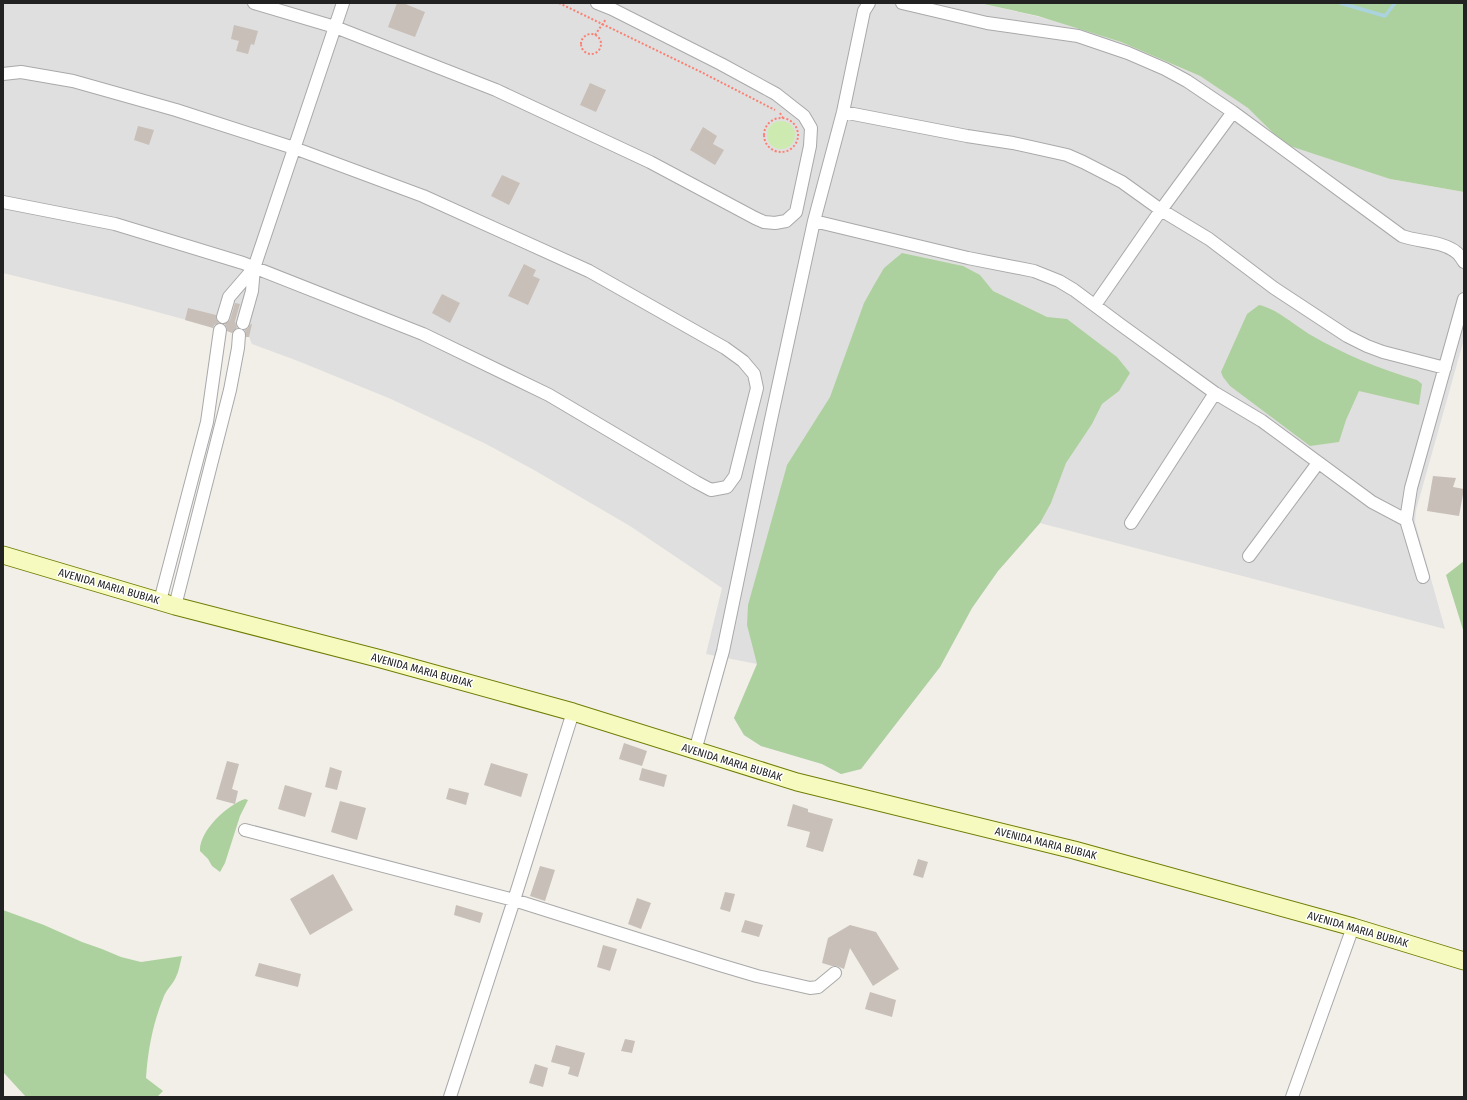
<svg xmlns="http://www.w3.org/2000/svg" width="1467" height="1100" viewBox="0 0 1467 1100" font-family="'Fira Sans Condensed',sans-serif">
  <rect width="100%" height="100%" fill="#f2efe9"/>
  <path fill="#e0dfdf" d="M3,3h976l78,18 64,21 62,27 17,7 49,32 25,27 116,44 74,13v147l-48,171 -1,12 30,107 -405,-106 -42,48 -26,37 -32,59 -79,102 -20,5 -19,-10 -61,-18 -17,-11 -10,-17 23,-54 -51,-10 16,-66 -92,-62 -96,-56 -48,-26 -95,-45 -93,-38 -46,-17 -3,-7 -125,-34 -121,-30z"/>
  <path fill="#cdebb0" d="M767 135a14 14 0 1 1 28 0a14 14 0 1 1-28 0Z"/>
  <path fill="#add19e" d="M979,3h485v189l-74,-13 -100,-33 -15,-11 -27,-27 -48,-32 -79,-34 -83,-26z
    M902,253l61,13 17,9 13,16 54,26 20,2 50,38 13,16 -11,18 -17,13 -10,20 -26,39 -15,40 -11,20 -42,48 -26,37 -32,59 -79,102 -20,5 -19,-10 -61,-18 -17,-11 -10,-17 23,-54 -10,-39 1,-20 39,-140 43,-68 34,-94 10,-18 10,-17z
    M1259,305c18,4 34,19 50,29 34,20 71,35 108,46l5,4 -3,21 -60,-14 -13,29 -7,22 -29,4 -80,-60 -7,-9 -2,-5 26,-58z
    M1464,561v72l-18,-58z
    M245,799l3,1 -8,16 -15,47 -5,9 -8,-6 -4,-7 -8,-8c-1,-20 27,-46 45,-52z
    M3,910l41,15 38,17 20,7 19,8 20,5 41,-6c-2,7 -3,15 -6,21 -3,7 -9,12 -12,19 -11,27 -16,53 -18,82l17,13 -6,6h-76l-1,-1 -1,1h-53l-23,-25z"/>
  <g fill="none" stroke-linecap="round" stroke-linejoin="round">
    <path stroke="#aad3df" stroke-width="3.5" d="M1340,3l45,13 10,-13"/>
  </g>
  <path fill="#c7bfb8" d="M397,3h6l22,9 -10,25 -27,-10z
    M234,25l24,6 -4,14 -3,-1 -3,10 -12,-3 3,-10 -8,-2z
    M590,83l16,7 -10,22 -16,-7z
    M138,126l16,4 -5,15 -15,-5z
    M703,127l14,9 -4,8 11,6 -9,15 -25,-15z
    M502,175l18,8 -11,22 -18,-9z
    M524,264l12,6 -3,6 7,3 -12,26 -20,-9z
    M442,294l18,9 -10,20 -18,-10z
    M235,303l5,1 -5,17 2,7 -5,5 -5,-2v-3l-2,-4 5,-4z
    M188,308l28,7v4l3,4 -5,2 -1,3 -28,-8z
    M251,324h1l-3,13h-3l-1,-7 3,-2z
    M1433,476l23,2 -3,9 11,2 -5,27 -32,-5z
    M624,743l23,8 -5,15 -23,-7z
    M227,761l12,3 -7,25 6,2 -3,13 -19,-5z
    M491,763l37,11 -7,23 -37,-12z
    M330,767l12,4 -5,19 -12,-3z
    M642,768l25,7 -3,12 -25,-7z
    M285,785l27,8 -7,24 -27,-8z
    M449,788l20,5 -3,12 -20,-6z
    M340,801l26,7 -9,32 -26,-8z
    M793,804l15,5v3l25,7 -10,33 -17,-5 4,-15 -23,-6z
    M918,859l10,3 -5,16 -10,-3z
    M540,866l15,4 -10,31 -15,-5z
    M333,874l20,36 -43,25 -20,-36z
    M725,892l10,2 -5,18 -10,-3z
    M637,898l14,5 -10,26 -13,-5z
    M456,905l27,8 -3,10 -26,-8z
    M745,920l18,5 -4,12 -18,-5z
    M850,925l26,7 23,37 -26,17 -23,-38 -6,21 -7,-3h-5l-10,-3 6,-25z
    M603,945l14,4 -7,22 -13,-4z
    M259,963l42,11 -3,13 -43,-11z
    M870,992l26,8 -4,17 -27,-8z
    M625,1039l10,2 -3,12 -11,-2z
    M556,1045l29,8 -7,24 -10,-3 2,-7 -19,-5z
    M535,1064l13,4 -5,19 -14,-4z"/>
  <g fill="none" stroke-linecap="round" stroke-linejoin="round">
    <g stroke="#a9a9a9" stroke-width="14">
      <path id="street" d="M254,3l81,24 161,63 154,72 105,56 9,4 11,1 11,-2 10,-9 14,-66 1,-18 -7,-12 -28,-22 -55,-30 -109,-55 -15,-6
        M902,3l85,20 91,13 50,17 37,16 22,12 46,31 169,124c17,6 40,5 54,16 3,2 6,7 8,10
        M3,74l18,-2 52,9 103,29 118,38 129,48 166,75 136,77 18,13 11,13 3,14 -22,88 -8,11 -16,3 -15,-8 -147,-87 -126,-61 -180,-71 -128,-39 -112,-22
        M843,112l124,24 46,7 54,12 16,7 39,20 39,28 48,29 65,49 73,48 20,10 16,6 62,16
        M814,221l154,37 66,13 25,10 15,9 47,35 94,68 47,28 110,81 34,18
        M1095,305l66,-95 72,-98
        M223,317l6,-20 25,-29
        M243,323l9,-32 2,-23 89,-265
        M1131,523l84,-130
        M1249,556l69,-93
        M1423,577l-17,-57 5,-32 53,-189
        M160,601l47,-179 13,-92
        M175,606l55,-216 8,-42 1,-13
        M695,751l28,-100 47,-227 44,-203 29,-109 21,-101 5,-8
        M245,830l269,70 206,65 37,11 53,12 8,-1 17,-14
        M450,1097l64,-197 59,-188
        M1292,1097l61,-170"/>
    </g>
    <g stroke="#707d05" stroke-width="19">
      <path id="secondary" d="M3,555l172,51 206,53 192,53 224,70 277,68 279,77 111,34"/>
    </g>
    <path stroke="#fa8072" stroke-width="2" stroke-dasharray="2 2" stroke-linecap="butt" d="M559,3l142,69 74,38
      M581 44a10 10 0 1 1 20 0a10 10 0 1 1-20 0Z
      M595,35l11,-16
      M780,113l3,5
      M764 135a17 17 0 1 1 34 0a17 17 0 1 1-34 0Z"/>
    <use href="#street" stroke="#fff" stroke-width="12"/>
    <use href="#secondary" stroke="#f7fabf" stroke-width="17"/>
  </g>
  <g text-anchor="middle" stroke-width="3" stroke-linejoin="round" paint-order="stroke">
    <g font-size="11" fill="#222" stroke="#fff">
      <text transform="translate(109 586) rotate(16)" y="4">AVENIDA MARIA BUBIAK</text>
      <text transform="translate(422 670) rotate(15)" y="4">AVENIDA MARIA BUBIAK</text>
      <text transform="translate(732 762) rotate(17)" y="4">AVENIDA MARIA BUBIAK</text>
      <text transform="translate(1046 843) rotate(14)" y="4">AVENIDA MARIA BUBIAK</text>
      <text transform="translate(1358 929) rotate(16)" y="4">AVENIDA MARIA BUBIAK</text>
    </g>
  </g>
  <rect width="1467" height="1100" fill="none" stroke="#222222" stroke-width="8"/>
</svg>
